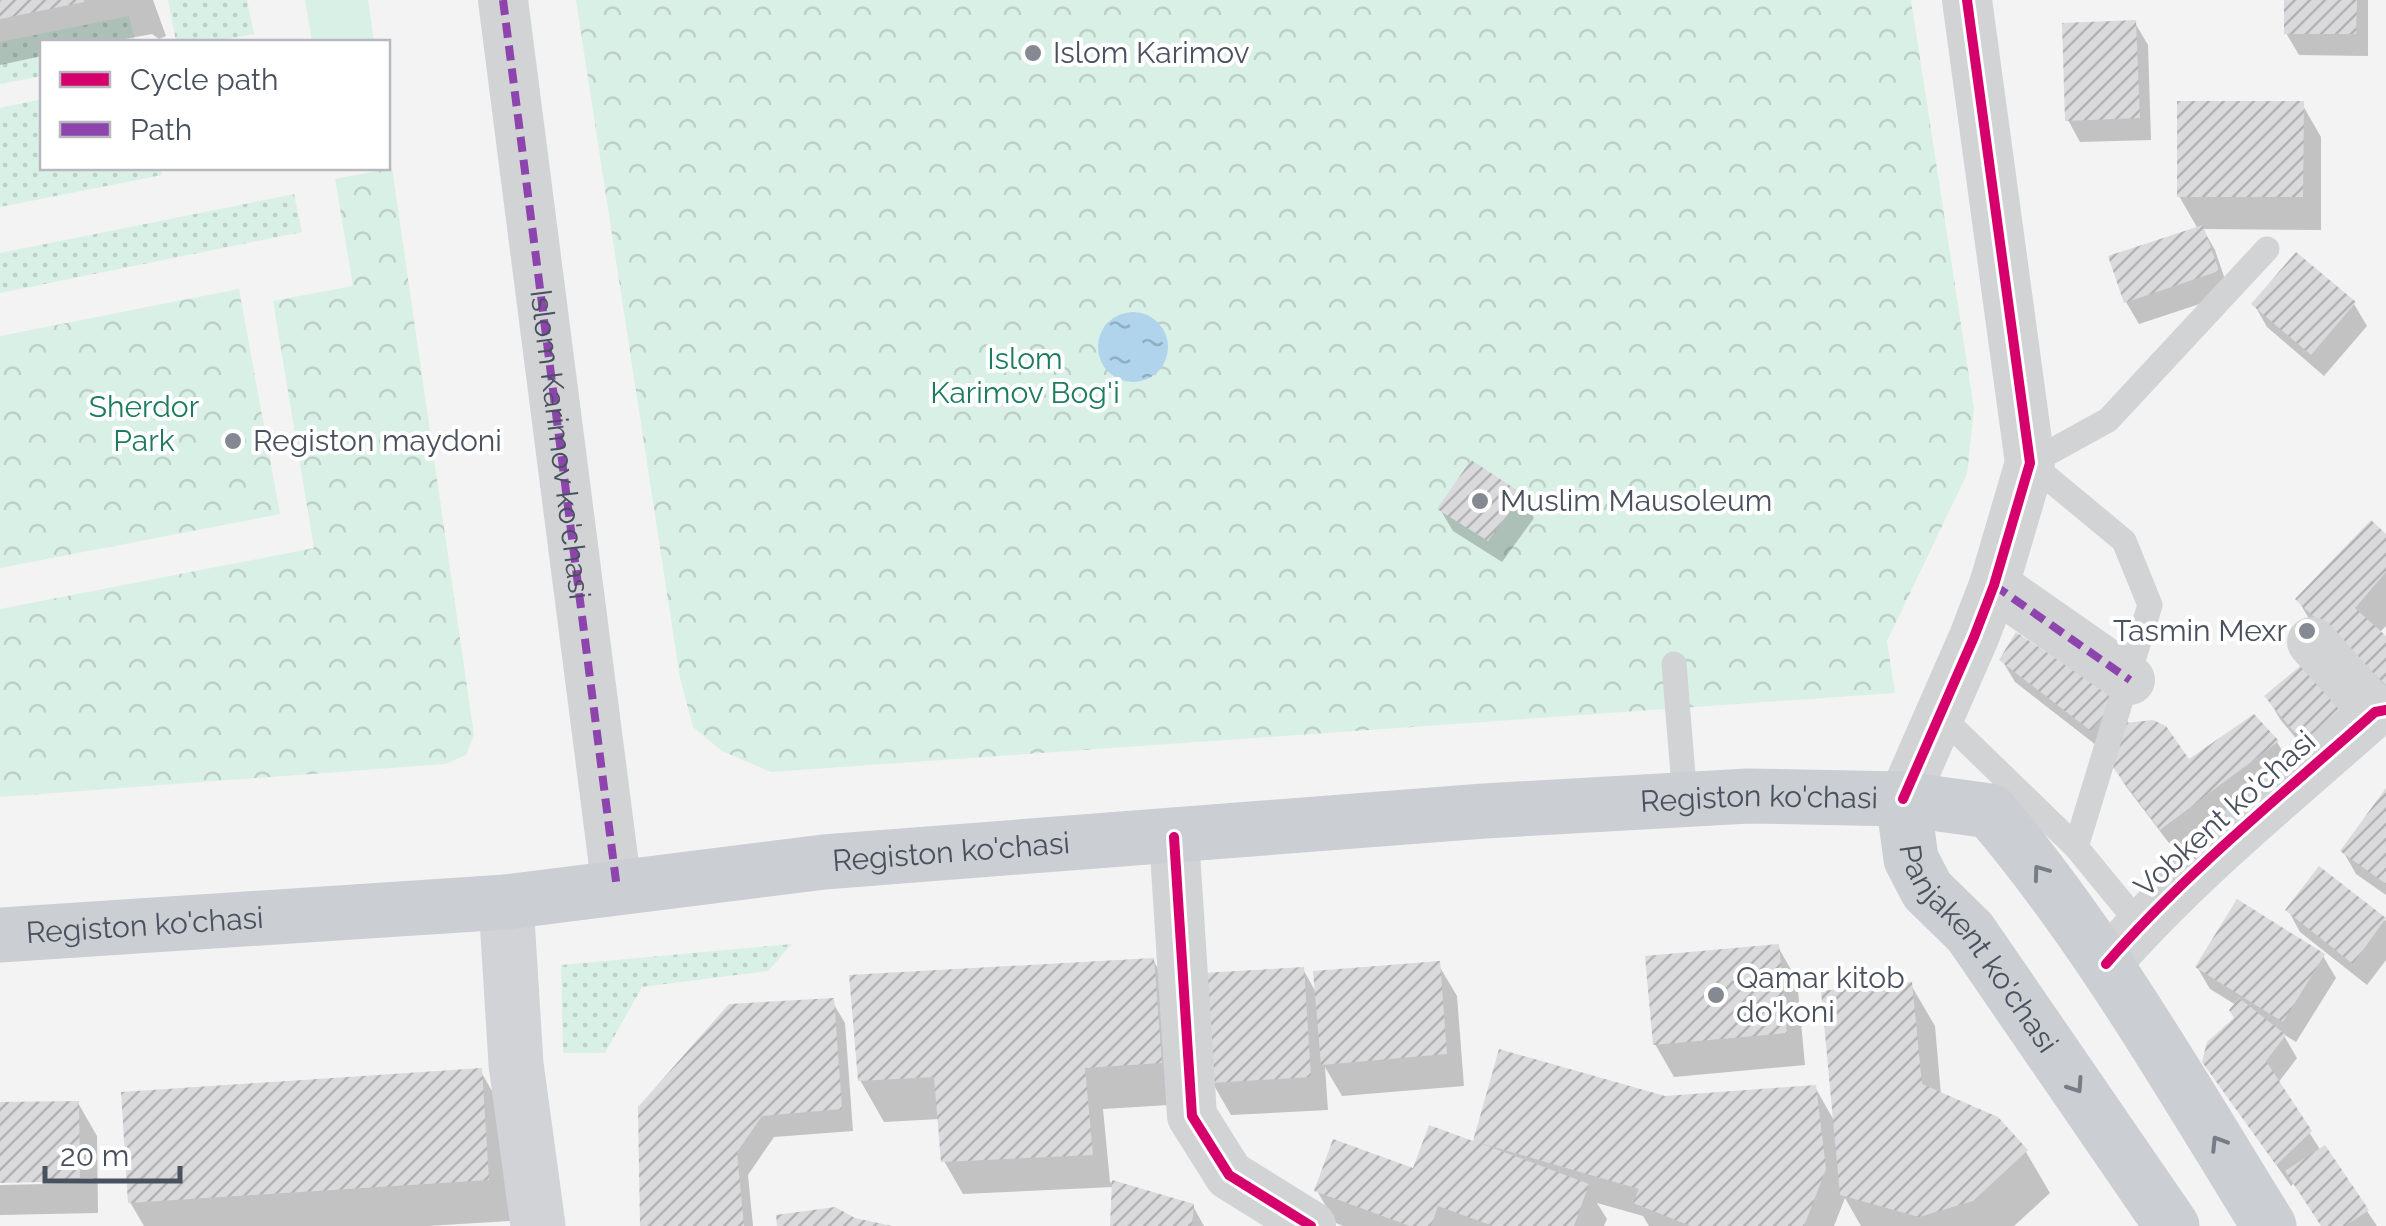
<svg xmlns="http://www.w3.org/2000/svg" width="2386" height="1226" viewBox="0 0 2386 1226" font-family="Raleway,sans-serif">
  <defs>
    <pattern id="grass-dots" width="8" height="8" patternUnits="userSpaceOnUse" patternTransform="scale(2.5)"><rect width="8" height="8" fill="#d9f0e6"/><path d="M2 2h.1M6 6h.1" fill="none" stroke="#bcd0c8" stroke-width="1.8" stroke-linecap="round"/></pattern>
    <pattern id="forest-crowns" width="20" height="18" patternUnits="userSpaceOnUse" patternTransform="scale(2.5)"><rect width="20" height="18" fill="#d9f0e6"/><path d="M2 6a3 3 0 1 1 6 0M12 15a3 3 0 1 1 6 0" fill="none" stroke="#bcd0c8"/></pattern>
    <pattern id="water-ripples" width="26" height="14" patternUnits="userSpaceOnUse" patternTransform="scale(2.5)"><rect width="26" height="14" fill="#b0d4eb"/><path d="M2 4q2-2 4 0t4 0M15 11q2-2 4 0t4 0" fill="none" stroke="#91aec2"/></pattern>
    <pattern id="building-hatch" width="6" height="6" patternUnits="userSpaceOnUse" patternTransform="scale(2.5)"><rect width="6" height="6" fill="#dadadc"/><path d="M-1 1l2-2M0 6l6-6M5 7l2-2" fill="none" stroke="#b3b3b6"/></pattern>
  </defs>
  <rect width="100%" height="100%" fill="#f3f3f3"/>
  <path fill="url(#grass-dots)" d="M168,0h79l7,34 -42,8h-36z
    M129,16l6,26h-93v34l-42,8v-42z
    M42,99v69h119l1,7 -162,32v-99z
    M294,194l8,38 -302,61v-40z
    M792,944l-24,27 -126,16 -37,66h-42l-2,-88z"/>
  <path fill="url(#forest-crowns)" d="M576,0h1335l63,409 -7,65 -80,167 8,52 -1124,79 -49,-21 -29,-24 -13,-49z
    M392,168l82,567 -8,20 -21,9 -445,33v-188l314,-61 -41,-247 80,-15 -18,-107z
    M239,289l41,225 -280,54v-232z"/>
  <path fill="#d9f0e6" d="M305,0h63l6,42h-62z"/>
  <path fill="url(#water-ripples)" d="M1098 347a35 35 0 1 1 70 0a35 35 0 1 1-70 0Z"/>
  <path fill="#0003" d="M0,0h153l13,36 -7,3 -7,-5 -43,8h-67v14l-42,9z
    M2287,0h81v56l-69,-1 -13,-22z
    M2135,23l13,22 3,95 -71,2 -12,-22z
    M2302,104l19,33v93l-118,-1 12,21 15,44 -91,30 -13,-22 72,-73 -19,-33z
    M2254,304h100l13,22 -43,50 -57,-49z
    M1521,496l13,22 -32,44 -49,-31 -13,-22z
    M2386,538v88l-7,7 7,6v58l-69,-65 -19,-32z
    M2002,660l113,40 13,22 -4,4 65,36 64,-44 24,24 13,22 -115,87 -50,-66 -20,-33 -90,-70z
    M2267,697l102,38 -45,37 -44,-53z
    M2386,792v103l-30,-21 -13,-23z
    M2320,870l66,51v39l-19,25 -67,-53 -12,-22z
    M1778,947l19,33 8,85 -131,12 -19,-33z
    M2323,956l13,22 -40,64 -13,-8 14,24 -19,25 43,68 4,-3 52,78h-55l-28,-43 -3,3 -87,-124 33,-43 -1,-14 -26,-16 -13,-22z
    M1153,960l24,42 8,102 -82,5 7,73 83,24 11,20h-92l2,-39 -151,7 -19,-33 -4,-42 -56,3 -24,-42z
    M1438,964l19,32 7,90 -122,10 -17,-29 3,43 -97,5 -19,-33 91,-113 15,27z
    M1911,985l24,41 6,69 55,24 30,33 24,41 -36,33h-153l-16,-28 -11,28h-185l-6,-10 -46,-13 10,16 -3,7h-261l-7,-3 -19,-32 98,-20 59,-26 27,-93 164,47 150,-12 21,37z
    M832,1001l13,22 8,108 -79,6 -26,38 5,51h-111z
    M480,1070l24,42 8,109 -85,5h-283l-14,-24z
    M78,1103l19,33 1,77 -98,2v-30l93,-2v-5l-93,2v-76z"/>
  <path fill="url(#building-hatch)" d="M0,0h84v2l-84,17z
    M2284,0h73l-1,34h-72z
    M2136,20l4,98 -75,3 -3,-98z
    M2177,101h127l-1,96h-126z
    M2203,225l16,46 -95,32 -16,-47z
    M2296,252l60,50 -45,53 -60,-51z
    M1471,460l52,34 -35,47 -51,-32z
    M2371,520l15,14v38l-31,36 31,28v49l-91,-86z
    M2016,632l101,67 -26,32 -92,-71z
    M2312,656l46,55 -48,40 -46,-55z
    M2254,714l25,27 -119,89 -51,-68 16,-39 28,-3 13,6 23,33z
    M2386,788v96l-46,-33z
    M2319,866l67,52 -33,46 -68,-54z
    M2237,899l88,55 -42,68 -88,-55z
    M1779,944l8,89 -134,12 -8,-89z
    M1154,958l8,105 -77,5 8,87 -152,7 -7,-85 -76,4 -9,-106z
    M1440,961l7,93 -126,11 -8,-94z
    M1304,967l7,110 -101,6 -7,-110z
    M1912,982l10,102 76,33 30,33 -55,51 -54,16 -79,-22 -19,-204z
    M834,998l8,111 -80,7 -25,36 7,74h-104l-2,-119 91,-103z
    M2239,998l47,37 -20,26 46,70 -36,34 -74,-103 5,-20 27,-24 -5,-8z
    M1499,1049l166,47 151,-11 10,84 -22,57h-113l-58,-23 6,-14 -159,-46 109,41 -15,42h-81l-55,-20 -7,20h-21l-96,-35 19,-52 80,29 16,-43 44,16z
    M482,1068l7,112 -361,23 -7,-111z
    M79,1101l1,80 -80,2v-81z
    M2325,1145l44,65 -24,16h-24l-36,-55z
    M1112,1180l82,24 -2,22h-82z
    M835,1207l20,11 37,8h-115l-1,-11z"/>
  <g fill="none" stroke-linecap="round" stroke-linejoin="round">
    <path stroke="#d1d3d5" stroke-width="25" d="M1674,664l11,135
      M1939,714l137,133 64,78
      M2076,847l74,-242 -26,-64 -94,-78 78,-43 159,-171"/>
    <g stroke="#d1d3d5" stroke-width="50">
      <path id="s1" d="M503,0l114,889"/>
      <path d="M1994,585l136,95"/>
      <path d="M2312,642l63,70"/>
      <path d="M1903,799l71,-162 20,-52 36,-122 -63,-463"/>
      <path d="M1174,837l18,279 37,59 82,51"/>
      <path d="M2106,964c80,-92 178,-171 269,-252l11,-2"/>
    </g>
    <path stroke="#d1d3d6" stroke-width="55" d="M506,902l10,162 22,162"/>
    <g stroke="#cbced2" stroke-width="55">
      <path id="s2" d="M1903,799l8,60 16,31 43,42 202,294"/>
      <path id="s3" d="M0,935l506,-33 318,-40 660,-51 264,-15 155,3 87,12c108,127 191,273 279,415"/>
    </g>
    <path stroke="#8e44ad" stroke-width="8" stroke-dasharray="15 8" stroke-linecap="butt" d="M503,0l114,889
      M1994,585l136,95"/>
    <g stroke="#fff" stroke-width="16">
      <path id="cycleway" d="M1903,799l71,-162 20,-52 36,-122 -63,-463
        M1174,837l18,279 37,59 82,51
        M2106,964c80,-92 178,-171 269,-252l11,-2"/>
    </g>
    <use href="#cycleway" stroke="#d6006c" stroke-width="10"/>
  </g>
  <defs><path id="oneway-chevron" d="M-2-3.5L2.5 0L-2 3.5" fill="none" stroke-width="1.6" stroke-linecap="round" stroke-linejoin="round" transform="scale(2.5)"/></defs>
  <g stroke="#777d87">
    <use href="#oneway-chevron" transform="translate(2040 872) rotate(-126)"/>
    <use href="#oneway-chevron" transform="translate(2076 1086) rotate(56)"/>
    <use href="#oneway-chevron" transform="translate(2218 1143) rotate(-122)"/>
  </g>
  <g fill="#858a92" stroke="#fff" stroke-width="4">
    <circle cx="1033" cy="53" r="10"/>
    <circle cx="233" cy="441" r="10"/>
    <circle cx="1480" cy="501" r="10"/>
    <circle cx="2307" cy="631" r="10"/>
    <circle cx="1716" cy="995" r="10"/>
  </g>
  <g text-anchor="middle" stroke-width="8" stroke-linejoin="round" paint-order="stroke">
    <g font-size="30" fill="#4a515e" stroke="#fff" text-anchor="start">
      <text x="1053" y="63">Islom Karimov</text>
      <text x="253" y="451">Registon maydoni</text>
      <text x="1500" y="511">Muslim Mausoleum</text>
      <text x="2287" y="641" text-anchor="end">Tasmin Mexr</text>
      <text x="1736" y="988">Qamar kitob<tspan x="1736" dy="34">do'koni</tspan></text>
    </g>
    <g font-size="30" fill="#1e7c5e" stroke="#fff">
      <text x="1025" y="369">Islom<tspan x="1025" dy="34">Karimov Bog'i</tspan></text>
      <text x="144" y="417">Sherdor<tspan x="144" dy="34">Park</tspan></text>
    </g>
    <g font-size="30" fill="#4a515e" stroke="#fff">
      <text dy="10" stroke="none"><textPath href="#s1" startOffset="448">Islom Karimov ko'chasi</textPath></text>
      <text dy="10" stroke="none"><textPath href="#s3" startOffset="1765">Registon ko'chasi</textPath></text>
      <text transform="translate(2225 814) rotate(-42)" y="10">Vobkent ko'chasi</text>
      <text dy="10" stroke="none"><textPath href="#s3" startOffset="955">Registon ko'chasi</textPath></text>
      <text dy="10" stroke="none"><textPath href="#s3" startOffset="145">Registon ko'chasi</textPath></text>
      <text dy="10" stroke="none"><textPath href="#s2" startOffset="172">Panjakent ko'chasi</textPath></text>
    </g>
  </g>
  <rect x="40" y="40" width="350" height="130" fill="#ffffff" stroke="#b7b9bf" stroke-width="2.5"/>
  <rect x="60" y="72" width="50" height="15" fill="#d6006c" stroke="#b7b9bf" stroke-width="2.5"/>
  <text x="130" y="90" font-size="30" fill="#4a515e">Cycle path</text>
  <rect x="60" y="122" width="50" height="15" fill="#8e44ad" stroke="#b7b9bf" stroke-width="2.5"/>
  <text x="130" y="140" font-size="30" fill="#4a515e">Path</text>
  <path d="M45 1166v15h135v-15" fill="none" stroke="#4a515e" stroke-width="5"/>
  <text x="60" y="1166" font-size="30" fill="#4a515e" stroke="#ffffff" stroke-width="8" paint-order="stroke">20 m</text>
</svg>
